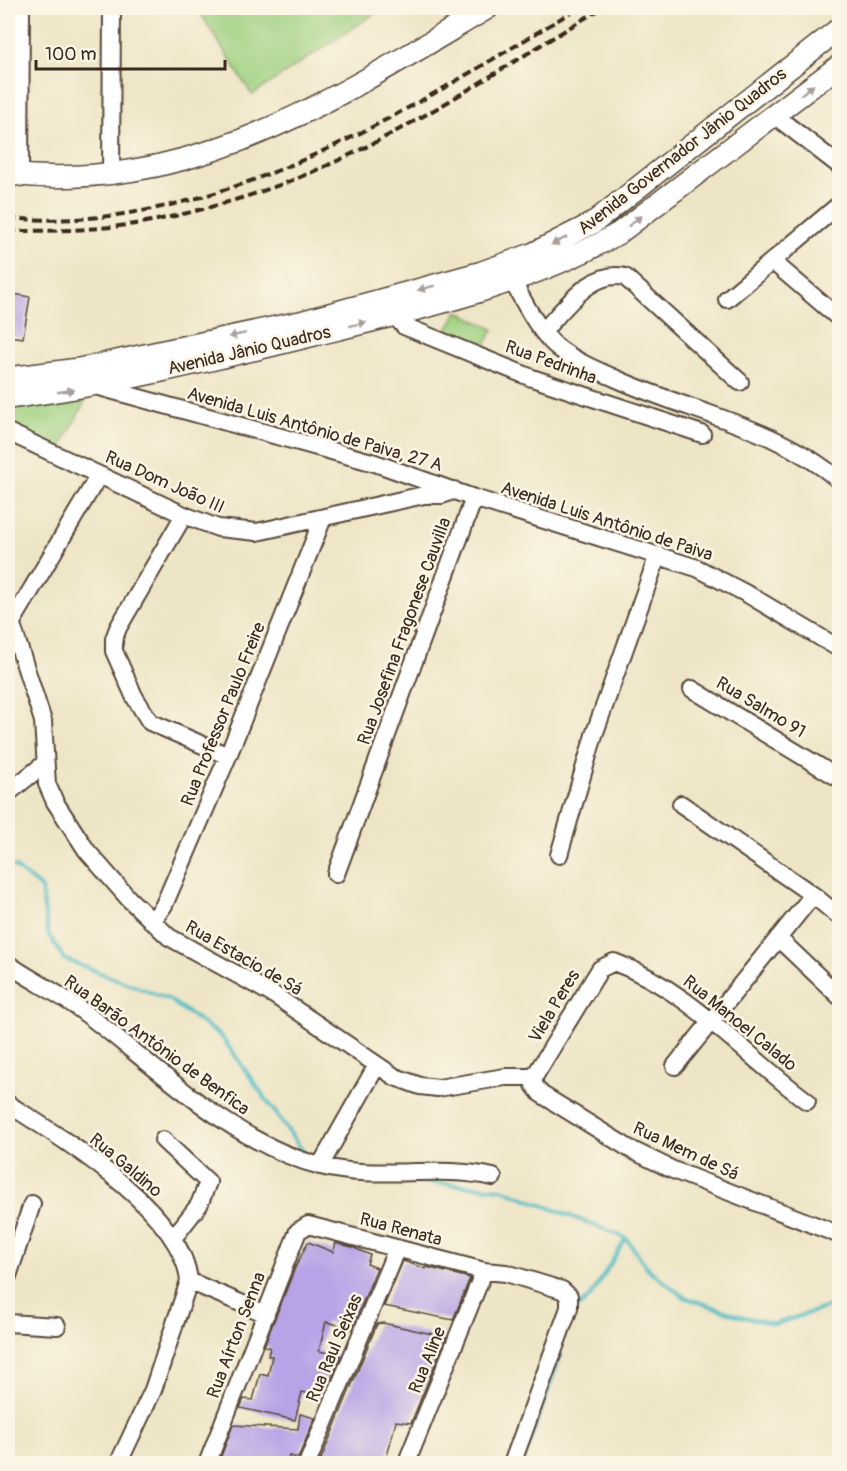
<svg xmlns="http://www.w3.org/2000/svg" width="847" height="1471" viewBox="0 0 847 1471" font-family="Pangolin,sans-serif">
  <rect width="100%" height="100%" fill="#fcf5e5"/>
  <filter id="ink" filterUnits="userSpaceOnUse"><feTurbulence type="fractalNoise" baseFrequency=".0167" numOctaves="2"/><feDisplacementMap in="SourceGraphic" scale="12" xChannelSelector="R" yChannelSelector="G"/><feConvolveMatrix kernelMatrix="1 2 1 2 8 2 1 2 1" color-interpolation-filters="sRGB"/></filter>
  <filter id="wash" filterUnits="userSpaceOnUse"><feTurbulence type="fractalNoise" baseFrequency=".008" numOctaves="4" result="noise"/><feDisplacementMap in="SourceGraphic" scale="24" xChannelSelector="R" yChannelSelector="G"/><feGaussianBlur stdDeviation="1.35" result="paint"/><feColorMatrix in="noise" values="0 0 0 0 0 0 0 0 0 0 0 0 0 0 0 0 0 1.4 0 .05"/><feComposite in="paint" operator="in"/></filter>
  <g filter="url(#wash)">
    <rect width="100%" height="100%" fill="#eee5c6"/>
    <path fill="#9fd080" stroke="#6d7d4f" stroke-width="1.5" d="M197,8h186l-131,87z
      M457,311l36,18 -10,20 -36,-18z
      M87,397l-27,53 -52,-22 1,-19z"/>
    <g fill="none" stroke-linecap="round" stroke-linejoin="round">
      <path stroke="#4dbbc3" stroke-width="4" d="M8,867h7l26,21 7,45 16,26 104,40 53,37 83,117
        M400,1180l102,9 124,49 23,32 35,27 56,19 35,8 65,-21
        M576,1309l15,-13 35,-58
        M523,1464l37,-108"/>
    </g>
    <g id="blocks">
      <path fill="#b8a3e6" d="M8,293l22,4 -7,41 -15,-2z
        M308,1242l25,10 3,-9 16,4 18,8 -3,9 10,4 -25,60 -26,-6 -7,29 22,5 -10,24 -9,-2 -4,17 -16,-3 -7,28 -55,-12 4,-9 9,1 7,-26 8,2 4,-20h-4l2,-9 -6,-1 31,-78z
        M403,1261l23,8v-2l44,11 -17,42 -69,-14z
        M383,1323l63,14 -35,86 -15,-2 -11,43h-66l58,-140z
        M300,1414l15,4 -17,40 -9,-2 -2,8 -24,-4v4h-45l15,-39 65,4z"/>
    </g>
  </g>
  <g filter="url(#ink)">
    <use href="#blocks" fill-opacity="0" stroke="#564637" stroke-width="1.5"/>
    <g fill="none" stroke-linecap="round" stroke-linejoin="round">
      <g stroke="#564637" stroke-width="20">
        <path id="minor" d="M774,115l66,51
          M20,175l1,-167
          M111,175l1,-167
          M772,261l68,58
          M511,279c13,22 26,51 46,68 18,14 39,23 60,32 75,34 159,47 223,102
          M727,299l113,-95
          M394,315l10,11 128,52 170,56
          M543,331c22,-22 48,-62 82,-54l115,105
          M96,386l279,77 99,35 223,70 52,27 91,54
          M8,432l176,83 34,13 39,4 167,-37h18l12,-5
          M184,515l-66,113 -4,11v12l20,45 16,26 78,34
          M11,622l32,99 4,63 8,18 32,49 42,48 40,38 105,58 121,82 25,9 18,2 67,-11h29
          M8,629l91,-154
          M692,689l148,90
          M8,793l36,-29
          M681,804l132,91 27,22
          M559,855l35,-120 64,-180
          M336,874l138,-376
          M152,922l12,-17 64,-149 95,-238
          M778,938l62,59
          M8,964c23,16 50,29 73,46 74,54 149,133 240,156 57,15 115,-2 172,11
          M675,1066l138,-171
          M534,1077l66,-108 14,-7c76,28 130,93 193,139
          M534,1077v8l7,9 89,55 43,21 167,65
          M8,1104c55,35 175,107 181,177l-36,109 -35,74
          M163,1140l45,42 -9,23 -25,32
          M320,1166l57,-101
          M8,1276l24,-72
          M189,1281l77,33
          M8,1323l49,3
          M207,1464l91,-233 10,-6 176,46 22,2 56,17 7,6v12l-57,156
          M307,1464l90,-216
          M406,1464l78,-193"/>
      </g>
      <g stroke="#564637" stroke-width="24">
        <path id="major" d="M8,174c186,20 327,-76 480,-166
          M8,378l71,-9 221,-47 182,-50 50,-18 61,-31 247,-195
          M8,398c103,-13 205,-38 306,-63 96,-23 220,-52 305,-102l221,-168"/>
      </g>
      <use href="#minor" stroke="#fff" stroke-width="16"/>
      <use href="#major" stroke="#fff" stroke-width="21"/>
      <path stroke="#3b2a1e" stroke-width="4" stroke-dasharray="9 4.5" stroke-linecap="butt" d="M8,218c208,18 400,-108 570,-210
        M8,231c52,0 106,-1 158,-13 54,-12 109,-29 160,-52 96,-43 185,-104 276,-158"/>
    </g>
    <defs><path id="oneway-solid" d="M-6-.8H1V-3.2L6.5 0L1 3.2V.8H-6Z" transform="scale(1.5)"/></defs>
    <g fill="#a79f9a">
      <use href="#oneway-solid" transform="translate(807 90) rotate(-37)"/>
      <use href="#oneway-solid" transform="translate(635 221) rotate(-38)"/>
      <use href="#oneway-solid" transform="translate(559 241) rotate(154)"/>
      <use href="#oneway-solid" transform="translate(426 288) rotate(165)"/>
      <use href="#oneway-solid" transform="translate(358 324) rotate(-14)"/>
      <use href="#oneway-solid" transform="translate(237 335) rotate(168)"/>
      <use href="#oneway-solid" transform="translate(66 391) rotate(-8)"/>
    </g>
  </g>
  <g text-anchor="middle" stroke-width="5" stroke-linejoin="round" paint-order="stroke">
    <g font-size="18" fill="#3b2a1e" stroke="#fcf5e5">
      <text transform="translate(682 151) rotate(-38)" y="6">Avenida Governador Jânio Quadros</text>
      <text transform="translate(249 350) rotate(-13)" y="6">Avenida Jânio Quadros</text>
      <text transform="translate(551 362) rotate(20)" y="6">Rua Pedrinha</text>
      <text transform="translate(315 429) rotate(16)" y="6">Avenida Luis Antônio de Paiva, 27 A</text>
      <text transform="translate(165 482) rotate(24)" y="6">Rua Dom João III</text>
      <text transform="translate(607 521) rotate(18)" y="6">Avenida Luis Antônio de Paiva</text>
      <text transform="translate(404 631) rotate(-70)" y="6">Rua Josefina Fragonese Cauvilla</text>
      <text transform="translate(761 707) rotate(31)" y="6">Rua Salmo 91</text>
      <text transform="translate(223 714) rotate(-68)" y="6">Rua Professor Paulo Freire</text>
      <text transform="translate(244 958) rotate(30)" y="6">Rua Estacio de Sá</text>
      <text transform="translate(554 1006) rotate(-59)" y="6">Viela Peres</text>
      <text transform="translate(740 1023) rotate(39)" y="6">Rua Manoel Calado</text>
      <text transform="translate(157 1045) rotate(36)" y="6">Rua Barão Antônio de Benfica</text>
      <text transform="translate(686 1151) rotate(25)" y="6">Rua Mem de Sá</text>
      <text transform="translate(126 1165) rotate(40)" y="6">Rua Galdino</text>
      <text transform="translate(401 1229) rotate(15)" y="6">Rua Renata</text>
      <text transform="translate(236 1335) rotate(-69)" y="6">Rua Aírton Senna</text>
      <text transform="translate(334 1348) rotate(-67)" y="6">Rua Raul Seixas</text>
      <text transform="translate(427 1360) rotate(-68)" y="6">Rua Aline</text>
    </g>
  </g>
  <rect width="847" height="1471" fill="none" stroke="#fcf5e5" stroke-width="30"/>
  <path d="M36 60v9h189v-9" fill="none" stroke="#3b2a1e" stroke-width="3"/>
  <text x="45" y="60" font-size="18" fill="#3b2a1e" stroke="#fcf5e5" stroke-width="4.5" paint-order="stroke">100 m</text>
</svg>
